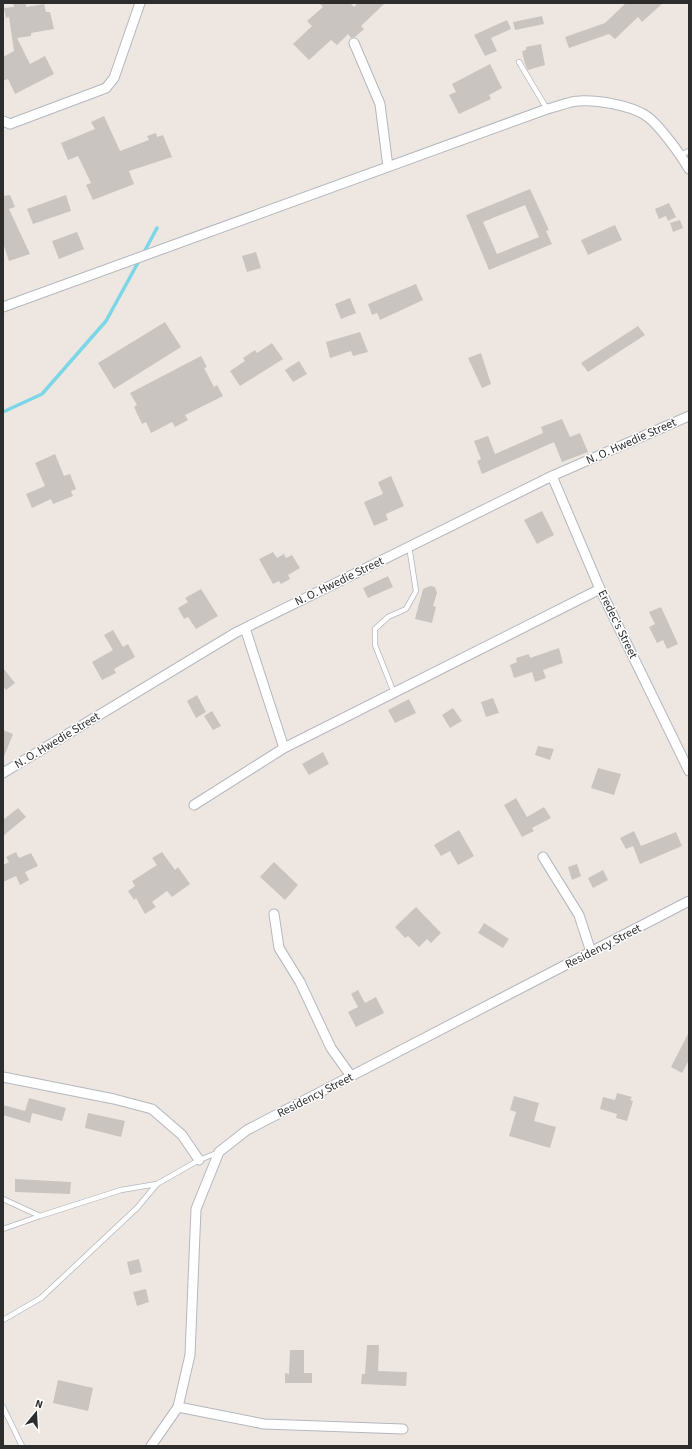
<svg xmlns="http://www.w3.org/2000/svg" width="692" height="1449" viewBox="0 0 692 1449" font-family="'Source Sans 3',sans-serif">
  <rect width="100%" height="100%" fill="#eee7e1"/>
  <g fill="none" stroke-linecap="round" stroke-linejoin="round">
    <path stroke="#7bd6e8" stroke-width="3.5" d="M143,254l14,-26
      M3,412l39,-18 64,-73 34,-62"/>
  </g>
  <path fill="#c9c4c0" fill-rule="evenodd" d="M13,3h13v4l18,-3 2,8h4l4,17 -23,4v3l-14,2 13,26 15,-8 9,18 -39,20 -7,-15 -5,2v-24l11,-6 -5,-34 -3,1 -2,-10 10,-1z
    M319,3h31l4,4 4,-4h27l-24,23 3,3 -9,8 -4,1 -3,-4 -11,11 -6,-5 -22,20 -16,-16 19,-18 -5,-5 16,-14z
    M626,3h37l-21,19 -4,-5 -23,22 -6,-5 -40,14 -4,-11 40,-14z
    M542,16l2,8 -29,6 -2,-8z
    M507,20l4,9 -20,9 6,13 -12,5 -11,-21z
    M541,44l4,21 -17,5 -3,-6 -3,-13 4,-1v-3z
    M490,64l12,24 -13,7 2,4 -32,15 -10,-19 7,-3 -4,-8z
    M104,116l16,35 29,-11 -2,-4 9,-3 1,4 6,-2 9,22 -43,14 5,13 -41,16 -7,-15 5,-2 -13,-27 -10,4 -7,-17 34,-14 -4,-7z
    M530,189l19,41 -3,1 6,13 -63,26 -23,-55zM525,205l14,32 -42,17 -14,-32z
    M10,195l5,12 -6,2 21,45 -21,7 -6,-18v-47z
    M66,195l5,16 -38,13 -6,-15z
    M669,203l7,14 -8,4 -2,-5 -7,3 -4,-10z
    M680,220l3,8 -10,4 -3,-9z
    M615,225l7,15 -34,15 -7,-15z
    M77,232l7,17 -25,10 -7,-18z
    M256,252l5,16 -14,4 -5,-16z
    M416,284l7,16 -43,20 -3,-7 -5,2 -4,-11z
    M350,298l6,15 -15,6 -6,-15z
    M165,322l16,25 -67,42 -16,-26z
    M638,326l7,9 -57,37 -7,-9z
    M360,332l8,20 -15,4 -2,-5 -21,7 -4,-16z
    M272,343l11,16 -43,27 -10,-15 15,-10 -2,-3 12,-8 2,3z
    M481,353l10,31 -9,4 -14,-30z
    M201,356l6,11 -3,1 10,19 3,-2 6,11 -38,19 3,5 -13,7 -3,-5 -21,11 -5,-11 -4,2 -8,-17 3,-2 -7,-12z
    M299,361l8,13 -14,8 -8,-12z
    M562,419l8,18 10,-4 8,19 -26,10 -8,-20 -72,32 -5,-13 4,-2 -7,-18 14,-5 7,18 48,-21 -2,-6z
    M55,454l9,22 6,-2 6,15 -5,2 2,5 -20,8 -2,-5 -19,9 -6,-14 19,-8 -10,-23z
    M391,476l13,30 -18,8 2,6 -14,6 -10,-24 19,-8 -5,-12z
    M542,511l12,24 -17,9 -13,-24z
    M273,552l4,6 7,-4 2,4 6,-3 8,13 -12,7 2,4 -9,5 -2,-3 -6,3 -14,-25z
    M388,576l5,11 -25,11 -5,-10z
    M430,586l5,1 2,6 -4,13 3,1 -4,16 -17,-4 8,-30z
    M201,589l17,27 -22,13 -8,-12 -4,2 -6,-11 10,-6 -3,-4z
    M661,607l17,37 -11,5 -4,-9 -6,3 -8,-16 6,-3 -6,-12z
    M113,630l10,17 5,-3 7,13 -21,12 2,4 -14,7 -10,-18 21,-12 -9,-15z
    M559,648l4,15 -20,7 3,8 -11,4 -3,-10 -18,6 -4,-13 7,-3 -1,-4 13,-4 1,4z
    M3,668l12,15 -9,7 -3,-4z
    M197,695l9,17 -10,6 -9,-17z
    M493,698l6,15 -13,4 -5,-15z
    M409,699l7,14 -21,10 -7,-13z
    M453,708l9,13 -12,7 -8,-13z
    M212,711l9,15 -8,4 -9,-14z
    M3,730l10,4 -10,25z
    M538,746l16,3 -4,11 -15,-5z
    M323,752l6,12 -20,11 -7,-11z
    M598,768l23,6 -7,21 -23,-7z
    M516,798l11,19 17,-10 7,11 -19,10 2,3 -12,6 -18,-32z
    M18,808l8,9 -23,19v-16z
    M459,830l15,26 -16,9 -8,-14 -9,5 -7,-11z
    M634,831l7,15 35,-14 6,14 -42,18 -7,-18 -7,3 -6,-11z
    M16,852l3,6 12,-5 7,13 -13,6 4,8 -9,5 -4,-9 -13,6v-17l6,-3 -3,-5z
    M162,852l13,18 3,-3 12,17 -18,13 -5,-6 -15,11 4,5 -11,7 -9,-16 -2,2 -6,-9 7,-5 -3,-5 25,-16 -5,-7z
    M274,862l24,23 -13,15 -25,-23z
    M577,864l4,12 -9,4 -4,-13z
    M603,870l5,10 -15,8 -5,-10z
    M416,907l25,26 -10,10 -4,-4 -8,8 -11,-11 -3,2 -10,-11z
    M484,923l25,16 -6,9 -25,-15z
    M358,990l7,13 11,-6 8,16 -28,14 -8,-15 10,-5 -7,-13z
    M689,1032v28l-7,13 -11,-6z
    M617,1093l15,4 -2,3 3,1 -6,20 -11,-3 1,-4 -17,-5 3,-12 12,3z
    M514,1096l25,7 -5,18 22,6 -6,21 -41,-12 7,-24 -6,-2z
    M29,1098l37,10 -4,13 -30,-8 -2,10 -27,-8v-10l22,6z
    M88,1113l37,8 -4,16 -36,-9z
    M15,1179l56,3 -1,12 -55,-2z
    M139,1259l3,13 -12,3 -3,-13z
    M146,1289l3,13 -12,4 -4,-14z
    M367,1345h12l-1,26 29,1 -1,14 -45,-2 1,-10h3z
    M290,1350h14v23h8v10h-27v-10l4,1z
    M58,1380l35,8 -5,23 -35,-8z"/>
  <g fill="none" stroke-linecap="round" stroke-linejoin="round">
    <g stroke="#b4b7bf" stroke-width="6">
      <path id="lane" d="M519,62l28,47
        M681,155l8,-4
        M394,693l-19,-48v-16l13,-12 18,-8 10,-18 -7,-45
        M3,1199l37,17 81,-26 36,-6 42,-24 18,-7
        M3,1229l37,-13
        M3,1320l38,-22 96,-90 20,-24
        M3,1407l19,39"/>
    </g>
    <g stroke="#b4b7bf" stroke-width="11">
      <path id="street" d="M354,43l26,61 8,63
        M3,121l7,3 96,-36 8,-10 26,-75
        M3,307l544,-198c10,-2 22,-8 32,-8 19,-1 50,4 66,14 13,8 36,40 44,54
        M552,476l48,113 89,182
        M245,628l39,120
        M3,773l232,-140 317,-157 137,-60
        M194,805l90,-57 316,-159
        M543,857l36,58 12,37
        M274,914l5,34 21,34 31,66 20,28
        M3,1077l111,22 38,10 30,26 17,25
        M178,1407l86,17 139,5
        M151,1446l27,-39 12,-52 6,-146 23,-57 28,-22 442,-229"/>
    </g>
    <use href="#lane" stroke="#fff" stroke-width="4.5"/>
    <use href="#street" stroke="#fff" stroke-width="9"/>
  </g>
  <g text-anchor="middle" stroke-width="3" stroke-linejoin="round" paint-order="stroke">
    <g font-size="12" fill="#2d2d2d" stroke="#fff">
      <text transform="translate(631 441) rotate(-24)" y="4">N. O. Hwedie Street</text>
      <text transform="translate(339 581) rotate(-26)" y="4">N. O. Hwedie Street</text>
      <text transform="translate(618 624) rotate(64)" y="4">Eredec's Street</text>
      <text transform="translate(57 740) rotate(-31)" y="4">N. O. Hwedie Street</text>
      <text transform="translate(603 946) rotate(-27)" y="4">Residency Street</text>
      <text transform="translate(315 1095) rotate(-27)" y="4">Residency Street</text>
    </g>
  </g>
  <rect width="692" height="1449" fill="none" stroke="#2d2d2d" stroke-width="8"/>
  <g transform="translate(36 1413) rotate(18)" stroke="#ffffff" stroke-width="3" paint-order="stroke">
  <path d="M0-3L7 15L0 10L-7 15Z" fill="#2d2d2d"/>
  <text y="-6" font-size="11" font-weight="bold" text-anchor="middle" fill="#2d2d2d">N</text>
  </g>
</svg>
